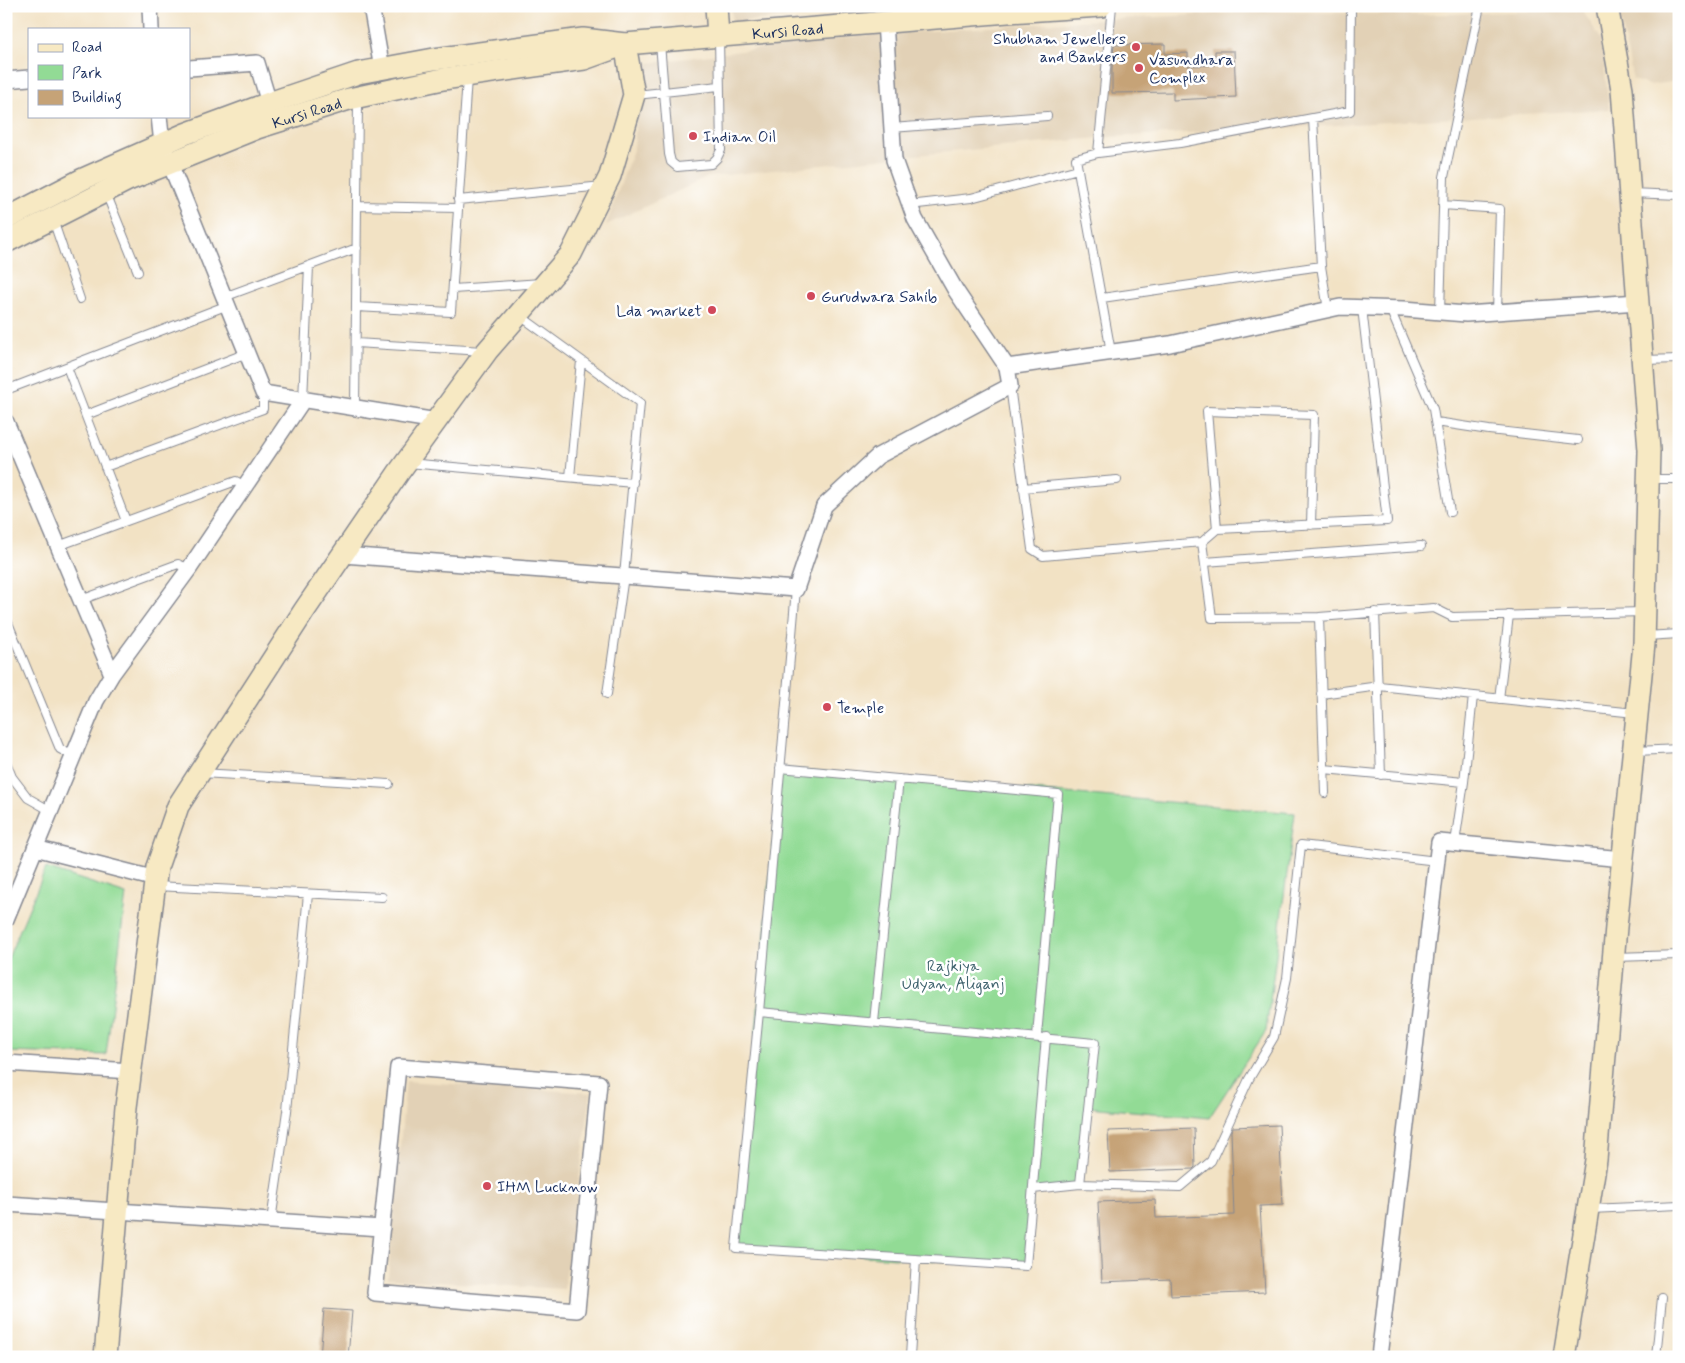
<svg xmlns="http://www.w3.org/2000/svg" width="1685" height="1363" viewBox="0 0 1685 1363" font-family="Mynerve,sans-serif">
  <rect width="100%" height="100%" fill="#fff"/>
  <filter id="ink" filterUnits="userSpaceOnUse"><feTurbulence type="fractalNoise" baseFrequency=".02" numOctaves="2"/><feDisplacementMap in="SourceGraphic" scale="10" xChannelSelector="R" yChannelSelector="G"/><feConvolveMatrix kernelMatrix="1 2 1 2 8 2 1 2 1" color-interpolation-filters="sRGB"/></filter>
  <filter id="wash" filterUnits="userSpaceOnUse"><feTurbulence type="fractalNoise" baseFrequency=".0096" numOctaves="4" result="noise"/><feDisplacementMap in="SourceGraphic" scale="20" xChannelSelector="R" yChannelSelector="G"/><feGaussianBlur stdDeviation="1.12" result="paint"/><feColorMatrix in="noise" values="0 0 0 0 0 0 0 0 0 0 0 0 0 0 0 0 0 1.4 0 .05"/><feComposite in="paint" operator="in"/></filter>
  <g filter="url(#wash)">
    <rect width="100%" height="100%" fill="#f2e2c4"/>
    <path fill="#e2d1b6" d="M731,6h199l-197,16z
      M1618,6h61v75l-30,4 -16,-5z
      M1582,10l19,29 8,70 -289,17 -211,11 -204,19 -197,21 -102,48 28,-78 7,-83 217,-28 206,-14 204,-11 145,4z
      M406,1081l185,12 -27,196 -176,-10z"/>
    <path fill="#92db95" stroke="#56857a" d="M780,768l515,45 -29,218 -57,87 -121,-11 -8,77 -47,6 -7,76 -290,-18z
      M46,868l80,26 -20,161 -100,-3v-89z"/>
    <g id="blocks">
      <path fill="#c6a377" d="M1165,44v10l23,-1v13l27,-1v-14h19l2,46 -63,3v-8l-61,1v-25l2,-23z
        M1279,1125l4,80 -23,1 5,86 -94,4 -1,-17 -68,3 -4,-80 57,-2 1,18 78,-3 -3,-84 2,-4z
        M1194,1128l1,39 -2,2 -83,3 -2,-41z
        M324,1309l28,2 -4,46h-28z"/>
    </g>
  </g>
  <g filter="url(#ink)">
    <use href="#blocks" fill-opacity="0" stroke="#868891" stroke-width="1"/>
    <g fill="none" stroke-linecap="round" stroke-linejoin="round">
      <g stroke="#868891" stroke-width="10">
        <path id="lane" d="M660,43l9,111 2,8 6,5 34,-3 6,-6 4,-8 -2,-112
          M636,95l83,-9
          M1313,118l8,148 7,44
          M892,128l155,-12
          M1098,153l14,-147
          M106,193l32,79
          M1631,193l48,2
          M458,200l145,-14
          M909,205l62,-7 107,-29
          M1443,205l57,4 -3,103
          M357,206l100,2
          M53,220l27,79
          M453,289l88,-6
          M224,297l133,-49
          M1102,298l219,-32
          M356,307l95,5 16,-234
          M1390,309l43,100 17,103
          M1440,312l4,-135 36,-171
          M519,315l121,88 -16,173 -17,118
          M356,343l127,8
          M1111,352l-35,-193 22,-6 82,-10 170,-32 1,-105
          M1644,360l35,-1
          M67,367l59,154
          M1010,386l22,163 11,7 159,-14 15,-13 -10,-118 107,4 -3,110
          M6,390l222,-85
          M303,400l6,-134
          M355,408l3,-308
          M86,415l161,-62
          M1436,422l53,8 89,10
          M408,463l225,20
          M105,467l158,-58v-16
          M570,477l11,-116
          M1650,479h29
          M1023,488l94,-8
          M1217,529l170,-8 -25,-213
          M1202,542l10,76 107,-1 115,-9 18,9 191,-5
          M58,546l178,-65 9,5
          M1205,562l216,-16
          M796,589l-37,423 -23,236 290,18 20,-229
          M81,600l97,-36 11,5
          M1375,612l6,163
          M1319,617l6,176
          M6,618l54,131 13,7
          M1646,636l33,-2
          M1321,694l58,-8 256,27
          M1499,699l10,-84
          M1636,751l43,-2
          M6,762l6,15 16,21 23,13
          M780,768l278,26 -21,242
          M1324,769l140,13
          M201,773l188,11
          M1455,843l9,-61 9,-86
          M155,886l227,11
          M1615,957l64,-2
          M759,1012l336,31 -15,141
          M874,1022l25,-243
          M1033,1189l47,-5 100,3 31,-26 38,-82 25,-42 13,-59 14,-133 136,16
          M1590,1209l89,-4
          M271,1221l16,-110 21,-217
          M910,1357l6,-98
          M1656,1357l6,-59"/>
      </g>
      <g stroke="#868891" stroke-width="18">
        <path id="street" d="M150,6l1,23
          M371,6l11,63
          M189,68l68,-5 12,40
          M6,80l23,-2
          M159,116l3,28 101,249 174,28
          M1007,367l163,-23 170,-37 64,2 62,5 172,-12
          M6,422l106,252
          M343,555l453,34 28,-83 54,-50 132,-70 -3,-19 -51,-76 -41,-72 -21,-59 -9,-138
          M35,848l121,31
          M6,919l90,-218 16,-27 77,-105 114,-169
          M6,1063l125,8
          M398,1067l201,16 -22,227 -202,-17z
          M6,1204l376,24
          M1379,1357l60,-515 184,17"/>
      </g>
      <g stroke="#868891" stroke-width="24">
        <g id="secondary">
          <path d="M716,6l2,30"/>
          <path id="s1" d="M6,219l77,-40 102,-45 84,-31 89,-30 76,-14 149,-20 42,5 383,-32 93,-6"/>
          <path id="s2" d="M6,242l122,-62 129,-52 92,-29 94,-20 141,-20 36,-13"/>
          <path d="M105,1357l21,-250 31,-240 21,-61 126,-195 95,-139 88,-121 84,-97 39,-78 24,-81 -9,-51"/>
          <path d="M1564,1357l32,-197 20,-233 28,-283 5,-194 -27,-361 -15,-83"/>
        </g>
      </g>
      <use href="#lane" stroke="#fff" stroke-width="8"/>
      <use href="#street" stroke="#fff" stroke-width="15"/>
      <use href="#secondary" stroke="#f7e9c3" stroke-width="21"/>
    </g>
  </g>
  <g fill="#d1495b" stroke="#fff" stroke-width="2">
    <circle cx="1136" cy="47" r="5"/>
    <circle cx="1139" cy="68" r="5"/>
    <circle cx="693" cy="136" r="5"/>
    <circle cx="811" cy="296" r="5"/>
    <circle cx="712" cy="310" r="5"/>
    <circle cx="827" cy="707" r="5"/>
    <circle cx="487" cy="1186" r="5"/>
  </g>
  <g text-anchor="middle" stroke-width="5" stroke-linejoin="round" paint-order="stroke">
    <g font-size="16" fill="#1b2f5e" stroke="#fff">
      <text dy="6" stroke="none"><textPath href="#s1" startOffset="815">Kursi Road</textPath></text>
      <text dy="6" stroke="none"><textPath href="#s2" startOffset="328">Kursi Road</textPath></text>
    </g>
    <g font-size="16" fill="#1b2f5e" stroke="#fff" text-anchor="start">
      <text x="1126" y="44" text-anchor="end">Shubham Jewellers<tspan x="1126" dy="18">and Bankers</tspan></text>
      <text x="1149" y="65">Vasundhara<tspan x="1149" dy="18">Complex</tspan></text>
      <text x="703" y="142">Indian Oil</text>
      <text x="821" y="302">Gurudwara Sahib</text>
      <text x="702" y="316" text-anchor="end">Lda market</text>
      <text x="837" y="713">Temple</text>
      <text x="497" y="1192">IHM Lucknow</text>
    </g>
    <g font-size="16" fill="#3f636e" stroke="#fff">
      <text x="953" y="971">Rajkiya<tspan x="953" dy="18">Udyan, Aliganj</tspan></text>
    </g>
  </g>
  <rect width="1685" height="1363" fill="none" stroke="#fff" stroke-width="25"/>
  <rect x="28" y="28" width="162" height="90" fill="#ffffff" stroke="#a4acbf"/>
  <rect x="38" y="44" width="25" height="8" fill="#f7e9c3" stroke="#a4acbf"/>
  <text x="72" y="52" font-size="15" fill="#1b2f5e">Road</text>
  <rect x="38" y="65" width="25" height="15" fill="#92db95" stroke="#a4acbf"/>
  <text x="72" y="78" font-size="15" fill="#1b2f5e">Park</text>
  <rect x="38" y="90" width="25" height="15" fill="#c6a377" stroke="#a4acbf"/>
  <text x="72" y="102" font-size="15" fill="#1b2f5e">Building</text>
</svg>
